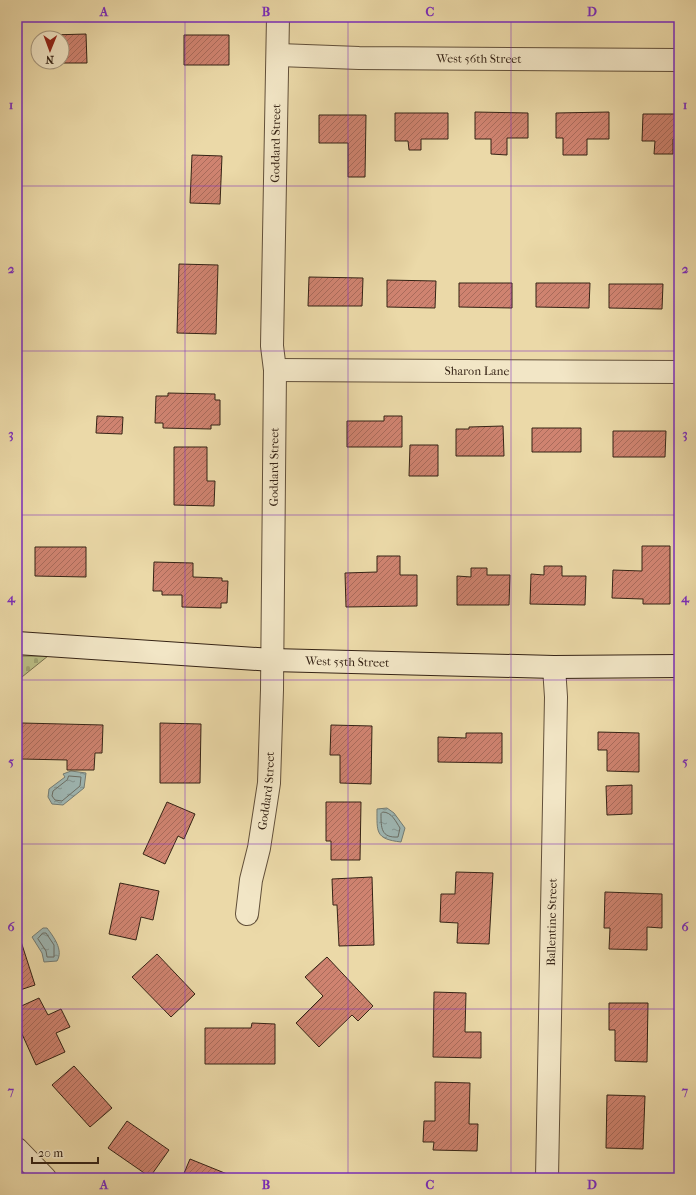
<svg xmlns="http://www.w3.org/2000/svg" width="696" height="1195" viewBox="0 0 696 1195" font-family="'IM FELL French Canon',serif">
  <defs>
    <pattern id="cemetery-stones" width="16" height="16" patternUnits="userSpaceOnUse"><rect width="16" height="16" fill="#bbbe85"/><path d="M2 7V4a2 2 0 0 1 4 0v3zM10 15v-3a2 2 0 0 1 4 0v3z" fill="#a1a372"/></pattern>
    <pattern id="water-ripples" width="26" height="14" patternUnits="userSpaceOnUse"><rect width="26" height="14" fill="#9eb7b4"/><path d="M2 4q2-2 4 0t4 0M15 11q2-2 4 0t4 0" fill="none" stroke="#829491"/></pattern>
    <pattern id="building-hatch" width="6" height="6" patternUnits="userSpaceOnUse"><rect width="6" height="6" fill="#cf8370"/><path d="M-1 1l2-2M0 6l6-6M5 7l2-2" fill="none" stroke="#a96b5b"/></pattern>
  </defs>
  <rect width="100%" height="100%" fill="#ebd9a8"/>
  <filter id="stains"><feTurbulence type="fractalNoise" baseFrequency=".005" numOctaves="4"/><feColorMatrix values="0 0 0 0 .2 0 0 0 0 .09 0 0 0 0 .02 0 0 0 .5 -.17"/></filter>
  <radialGradient id="worn" r=".72"><stop offset=".6" stop-color="#630" stop-opacity="0"/><stop offset="1" stop-color="#630" stop-opacity=".3"/></radialGradient>
  <path fill="url(#cemetery-stones)" stroke="#78704d" d="M17,656h31l-31,25z"/>
  <path fill="url(#water-ripples)" stroke="#747c74" d="M71,771l15,2 -2,15 -21,17 -11,-1 -4,-7 1,-8 16,-12 -2,-3z
    M387,808l7,5 11,15 -4,14c-26,-3 -24,-10 -24,-33z
    M43,928h4c6,8 17,22 10,33l-13,1 -2,-9 -10,-16z"/>
  <g fill="none" stroke-linecap="round" stroke-linejoin="round">
    <path stroke="#6a6d64" stroke-width="1" d="M69,776l12,1 -1,9 -18,15 -7,-1 -3,-4 1,-5 14,-11z
      M383,812c9,0 13,10 17,16l-2,9c-17,1 -17,-9 -17,-23z
      M43,933h3l8,12v12h-7l-1,-6 -8,-12z"/>
  </g>
  <path fill="url(#building-hatch)" stroke="#352315" d="M86,34l1,29h-35l10,-1v-24h-11v-3z
    M184,35h45v30h-45z
    M475,112l53,1v25h-21v17l-16,-1v-15h-16z
    M609,112v27h-22v16h-24v-17h-7v-25z
    M395,113h53v26h-27v11h-12l-1,-9h-13z
    M643,114h36v26l-6,-1v15h-19l1,-13h-13z
    M319,115h47l-1,62h-17v-34h-29z
    M192,155l30,1 -2,48 -30,-1z
    M179,264l39,1 -2,69 -39,-1z
    M309,277l54,1 -1,28h-54z
    M387,280l49,1 -1,27 -48,-1z
    M459,283h53v25l-53,-1z
    M536,283h54l-1,25 -53,-1z
    M609,284h54l-1,25 -53,-1z
    M168,393l47,1v6h5v25h-9v4l-48,-1v-5h-8l1,-27h12z
    M97,416l26,1 -1,17 -26,-1z
    M384,416h18v31h-55v-26h37z
    M503,426l1,30h-48v-27h13v-2z
    M532,428h49v24h-49z
    M613,431h53l-1,26h-52z
    M410,445h28v31h-29z
    M174,447h33v34h8l-1,25 -40,-1z
    M642,546h28v58h-27v-5l-31,-1 1,-28 29,1z
    M35,547h51v30l-51,-1z
    M377,556h23v19h17v31l-71,1 -1,-34 32,-1z
    M154,562l39,1v14l29,1v3h6l-1,22h-6v5l-39,-1v-12h-20v-4h-9z
    M544,566h18v10h24l-1,29 -55,-1 1,-30 13,1z
    M471,568h16v7h23l-1,30h-52v-29l14,1z
    M22,723l81,2 -1,28h-7l-1,17h-27v-10l-46,-1z
    M160,723l41,1 -1,59h-40z
    M331,725l41,1 -1,58 -31,-1v-28h-10z
    M598,732l41,1v39l-32,-1v-21h-9z
    M466,733h36v30l-64,-1v-25l28,1z
    M632,785v29l-25,1 -1,-29z
    M167,802l28,12 -11,25 -6,-3 -13,28 -22,-10z
    M326,802h35l-1,58h-29v-19h-5z
    M456,872l37,1 -4,71 -32,-1 1,-20 -18,-1 1,-28h14z
    M372,877l2,68 -35,1 -2,-41h-4l-1,-26z
    M120,883l39,8 -6,29 -12,-3 -5,23 -27,-6z
    M605,892l57,2v34l-15,-1v23l-38,-1 1,-21h-6z
    M17,929l18,56 -18,6z
    M157,954l38,40 -24,23 -39,-40z
    M327,957l46,49 -15,15 -6,-6 -33,32 -23,-24 27,-27 -18,-19z
    M434,992l32,1 -1,39h16v26l-48,-1z
    M39,998l9,17 13,-6 9,18 -14,6 9,19 -29,13 -19,-42v-15z
    M609,1003h39l-1,59 -32,-1v-31h-6z
    M252,1023l23,1v40h-70v-36h46z
    M74,1066l38,42 -22,19 -38,-42z
    M435,1082l35,1 -1,41h9l-1,27 -44,-1 1,-8h-11l1,-21h11z
    M607,1095l38,1 -2,53 -37,-1z
    M127,1121l42,29 -19,27 -42,-29z
    M190,1159l47,19h-55z"/>
  <g fill="none" stroke-linecap="round" stroke-linejoin="round">
    <g stroke="#62503a" stroke-width="24">
      <g id="street">
        <path id="s1" d="M279,55l80,3 320,2"/>
        <path id="s2" d="M275,370l404,2"/>
        <path id="s3" d="M247,914l4,-34 8,-32 10,-65 3,-93 3,-320 -3,-24 6,-329"/>
        <path d="M17,1149l28,29"/>
        <path id="s4" d="M547,1178l9,-481 -2,-30"/>
      </g>
    </g>
    <g stroke="#352315" stroke-width="24">
      <g id="secondary">
        <path id="s5" d="M17,643l255,17 282,7 125,-1"/>
      </g>
    </g>
    <use href="#street" stroke="#f2e6c6" stroke-width="22"/>
    <use href="#secondary" stroke="#f2e6c6" stroke-width="22"/>
  </g>
  <path fill="none" stroke="#7b2cbf" stroke-width="1" stroke-opacity="0.55" d="M185,17v1161M348,17v1161M511,17v1161M17,186h662M17,351h662M17,515h662M17,680h662M17,844h662M17,1009h662"/>
  <g text-anchor="middle" stroke-width="3.5" stroke-linejoin="round" paint-order="stroke">
    <g font-size="12" fill="#352315" stroke="#f2e6c6">
      <text dy="4" stroke="none"><textPath href="#s1" startOffset="200">West 56th Street</textPath></text>
      <text dy="4" stroke="none"><textPath href="#s3" startOffset="773">Goddard Street</textPath></text>
      <text dy="4" stroke="none"><textPath href="#s2" startOffset="202">Sharon Lane</textPath></text>
      <text dy="4" stroke="none"><textPath href="#s3" startOffset="449">Goddard Street</textPath></text>
      <text dy="4" stroke="none"><textPath href="#s5" startOffset="331">West 55th Street</textPath></text>
      <text dy="4" stroke="none"><textPath href="#s3" startOffset="125">Goddard Street</textPath></text>
      <text dy="4" stroke="none"><textPath href="#s4" startOffset="256">Ballentine Street</textPath></text>
    </g>
  </g>
  <rect width="696" height="1195" fill="none" stroke="#ebd9a8" stroke-width="44"/>
  <g transform="translate(50 50) rotate(181)"><circle r="19" fill="#f2e6c6" stroke="#a6987f"/>
  <path d="M0-3L7 15L0 10L-7 15Z" fill="#8f2418"/>
  <text y="-6" font-size="11" font-weight="bold" text-anchor="middle" fill="#352315">N</text>
  </g>
  <path d="M32 1157v6h66v-6" fill="none" stroke="#352315" stroke-width="2"/>
  <text x="38" y="1157" font-size="12" fill="#352315" stroke="#f2e6c6" stroke-width="3" paint-order="stroke">20 m</text>
  <rect x="22" y="22" width="652" height="1151" fill="none" stroke="#7b2cbf" stroke-width="1.5"/>
  <g font-size="13" text-anchor="middle" font-weight="bold" fill="#7b2cbf">
    <text x="104" y="16">A</text>
    <text x="266" y="16">B</text>
    <text x="430" y="16">C</text>
    <text x="592" y="16">D</text>
    <text x="11" y="109">1</text>
    <text x="685" y="109">1</text>
    <text x="11" y="273">2</text>
    <text x="685" y="273">2</text>
    <text x="11" y="438">3</text>
    <text x="685" y="438">3</text>
    <text x="11" y="602">4</text>
    <text x="685" y="602">4</text>
    <text x="11" y="766">5</text>
    <text x="685" y="766">5</text>
    <text x="11" y="931">6</text>
    <text x="685" y="931">6</text>
    <text x="11" y="1095">7</text>
    <text x="685" y="1095">7</text>
    <text x="104" y="1189">A</text>
    <text x="266" y="1189">B</text>
    <text x="430" y="1189">C</text>
    <text x="592" y="1189">D</text>
  </g>
  <rect width="100%" height="100%" filter="url(#stains)"/>
  <rect width="100%" height="100%" fill="url(#worn)"/>
</svg>
